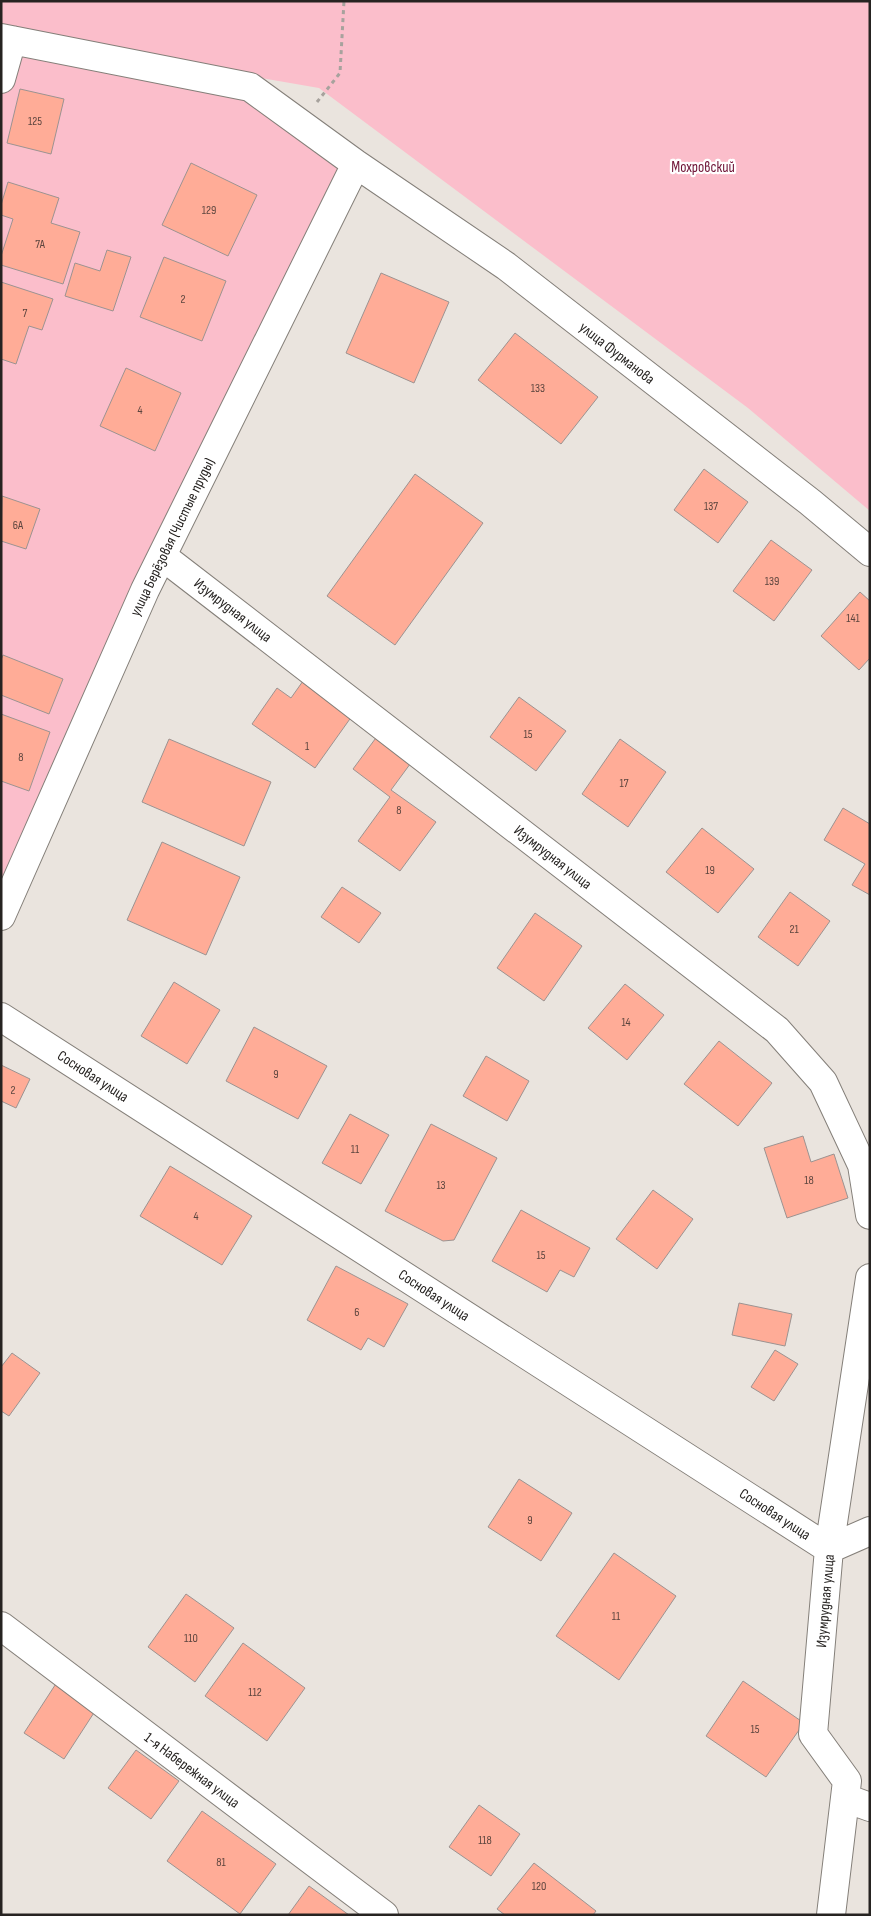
<svg xmlns="http://www.w3.org/2000/svg" width="871" height="1916" viewBox="0 0 871 1916" font-family="'Sofia Sans Condensed',sans-serif">
  <rect width="100%" height="100%" fill="#eae4de"/>
  <path fill="#fbbecb" d="M1,1h869v510l-122,-103 -429,-320 -318,-55z
    M1,38l249,49 106,77 -355,752z"/>
  <path fill="#ffac97" stroke="#9c9391" d="M20,89l44,10 -13,55 -44,-11z
    M191,163l66,32 -29,61 -66,-31z
    M8,182l51,16 -8,25 29,9 -17,52 -62,-19v-9l12,-37 -12,-4v-10z
    M107,250l24,7 -18,54 -48,-15 10,-33 25,8z
    M164,257l62,24 -24,60 -62,-24z
    M381,273l68,29 -35,81 -68,-30z
    M1,282l52,17 -11,31 -13,-4 -13,38 -15,-5z
    M515,333l83,64 -37,47 -83,-64z
    M126,368l55,25 -26,58 -55,-25z
    M704,469l44,33 -30,41 -44,-33z
    M415,474l68,49 -88,122 -68,-49z
    M2,496l38,13 -14,40 -25,-8z
    M771,540l41,30 -38,51 -41,-30z
    M860,592l10,9v57l-11,12 -38,-34z
    M3,655l60,24 -14,35 -48,-19v-35z
    M303,681l49,35 -37,52 -63,-44 25,-36 14,10z
    M519,697l47,34 -30,40 -46,-34z
    M1,714l49,18 -21,59 -28,-10z
    M381,731l35,25 -25,34 45,32 -36,49 -42,-30 32,-44 -37,-28z
    M169,739l102,43 -27,64 -102,-44z
    M620,739l46,33 -38,55 -46,-33z
    M843,808l27,16v71l-18,-10 13,-21 -41,-24z
    M702,828l52,41 -36,44 -52,-41z
    M162,842l78,35 -34,78 -79,-35z
    M342,887l39,26 -22,30 -38,-26z
    M790,892l40,29 -32,45 -40,-29z
    M535,913l47,33 -38,55 -47,-33z
    M174,982l46,28 -33,54 -46,-28z
    M625,984l39,31 -37,45 -39,-32z
    M254,1027l73,39 -29,53 -72,-38z
    M719,1041l53,42 -34,43 -54,-42z
    M486,1056l43,25 -22,40 -44,-25z
    M1,1065l29,14 -14,29 -15,-7z
    M350,1114l39,21 -28,49 -39,-21z
    M431,1124l66,34 -43,82 -11,1 -58,-30z
    M803,1136l8,26 23,-8 14,44 -61,20 -23,-70z
    M170,1166l82,50 -30,49 -82,-49z
    M653,1190l40,29 -36,50 -41,-30z
    M521,1210l69,38 -16,29 -14,-7 -13,22 -55,-31z
    M336,1266l72,38 -24,43 -16,-9 -7,12 -54,-30z
    M739,1303l53,11 -7,32 -53,-11z
    M775,1350l23,14 -24,37 -23,-14z
    M12,1353l28,20 -31,43 -8,-5v-44z
    M519,1479l53,34 -31,48 -53,-34z
    M614,1553l62,43 -57,84 -63,-44z
    M186,1594l48,34 -39,54 -47,-35z
    M243,1643l62,45 -38,53 -62,-45z
    M59,1679l40,26 -35,54 -40,-26z
    M743,1681l61,42 -38,54 -60,-41z
    M136,1750l43,31 -28,38 -43,-31z
    M479,1805l41,29 -29,42 -42,-29z
    M202,1811l74,53 -36,50 -73,-53z
    M534,1863l62,48 -3,4h-88l-8,-6z
    M309,1886l40,29h-61z"/>
  <g fill="none" stroke-linecap="round" stroke-linejoin="round">
    <g stroke="#847f79" stroke-width="30">
      <path id="street" d="M1,38l249,49 106,77 150,102 304,236 60,50
        M1,79l11,-39
        M162,556l615,474 46,52 39,83 8,50
        M1,916l144,-326 211,-426
        M1,1017l828,532 41,-18
        M1,1626l383,289
        M845,1798l25,9
        M831,1915l16,-134 -34,-47 16,-185 41,-271"/>
    </g>
    <path stroke="#a7a29d" stroke-width="3" stroke-dasharray="4 4" stroke-linecap="butt" d="M317,102l23,-29 4,-72"/>
    <use href="#street" stroke="#fff" stroke-width="28"/>
  </g>
  <g text-anchor="middle" stroke-width="4.5" stroke-linejoin="round" paint-order="stroke">
    <g font-size="12" fill="#5c453e">
      <text x="35" y="125">125</text>
      <text x="209" y="214">129</text>
      <text x="40" y="248">7А</text>
      <text x="183" y="303">2</text>
      <text x="25" y="317">7</text>
      <text x="538" y="392">133</text>
      <text x="140" y="414">4</text>
      <text x="711" y="510">137</text>
      <text x="18" y="529">6А</text>
      <text x="772" y="585">139</text>
      <text x="853" y="622">141</text>
      <text x="528" y="738">15</text>
      <text x="307" y="750">1</text>
      <text x="21" y="761">8</text>
      <text x="624" y="787">17</text>
      <text x="399" y="814">8</text>
      <text x="710" y="874">19</text>
      <text x="794" y="933">21</text>
      <text x="626" y="1026">14</text>
      <text x="276" y="1078">9</text>
      <text x="13" y="1094">2</text>
      <text x="355" y="1153">11</text>
      <text x="809" y="1184">18</text>
      <text x="441" y="1189">13</text>
      <text x="196" y="1220">4</text>
      <text x="541" y="1259">15</text>
      <text x="357" y="1316">6</text>
      <text x="530" y="1524">9</text>
      <text x="616" y="1620">11</text>
      <text x="191" y="1642">110</text>
      <text x="255" y="1696">112</text>
      <text x="755" y="1733">15</text>
      <text x="485" y="1844">118</text>
      <text x="221" y="1866">81</text>
      <text x="539" y="1890">120</text>
    </g>
    <g font-size="15" fill="#6e1235" stroke="#fff">
      <text x="703" y="172">Мохровский</text>
    </g>
    <g font-size="15" fill="#262321" stroke="#fff">
      <text transform="translate(617 353) rotate(38)" y="5">улица Фурманова</text>
      <text transform="translate(172 537) rotate(-64)" y="5">улица Берёзовая (Чистые пруды)</text>
      <text transform="translate(233 610) rotate(38)" y="5">Изумрудная улица</text>
      <text transform="translate(553 857) rotate(38)" y="5">Изумрудная улица</text>
      <text transform="translate(93 1076) rotate(33)" y="5">Сосновая улица</text>
      <text transform="translate(434 1295) rotate(33)" y="5">Сосновая улица</text>
      <text transform="translate(775 1514) rotate(33)" y="5">Сосновая улица</text>
      <text transform="translate(825 1601) rotate(-85)" y="5">Изумрудная улица</text>
      <text transform="translate(192 1770) rotate(37)" y="5">1-я Набережная улица</text>
    </g>
  </g>
  <rect width="871" height="1916" fill="none" stroke="#262321" stroke-width="5"/>
</svg>
